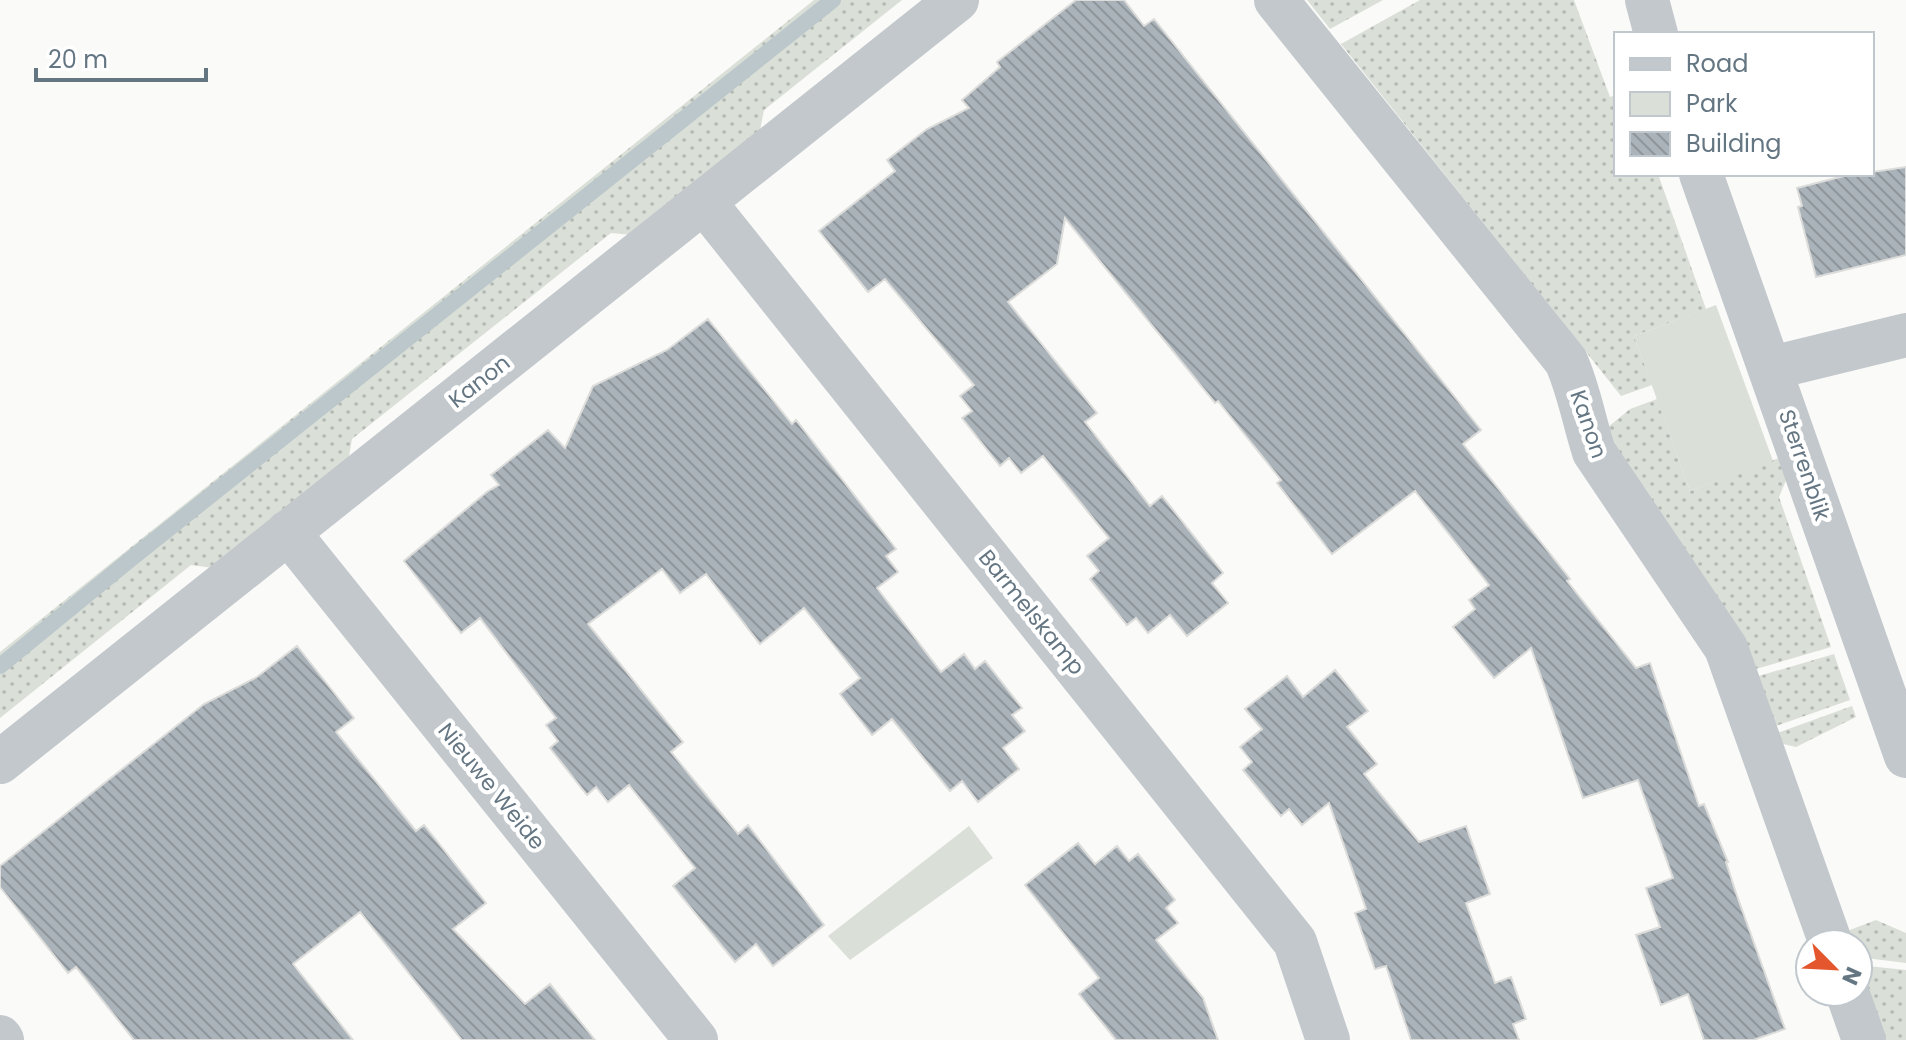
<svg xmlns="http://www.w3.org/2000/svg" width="1906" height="1040" viewBox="0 0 1906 1040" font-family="Poppins,sans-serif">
  <defs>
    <pattern id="grass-dots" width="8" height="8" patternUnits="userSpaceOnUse" patternTransform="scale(2)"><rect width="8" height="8" fill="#dadfd7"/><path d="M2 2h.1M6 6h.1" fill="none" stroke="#b4b9b4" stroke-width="1.8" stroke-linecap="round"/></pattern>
    <pattern id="building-back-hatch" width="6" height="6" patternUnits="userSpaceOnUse" patternTransform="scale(2)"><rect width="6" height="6" fill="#aab3b9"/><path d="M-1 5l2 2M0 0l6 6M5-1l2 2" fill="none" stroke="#8e969c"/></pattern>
  </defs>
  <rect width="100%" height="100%" fill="#fafaf8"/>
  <path fill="url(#grass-dots)" d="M814,0h88l-138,110 -5,25 -126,100 -22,-2 -259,206 -4,23 -134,106 -23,-3 -191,153v-66z
    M1307,0h76l-53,29z
    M1420,0h154l36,97 6,-2v79h42l48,135 -72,27 18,49 -31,11 -280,-352z
    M1657,399l33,92 89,-33 8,20 -8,19 52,150 -82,24 -134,-218 -7,-26 22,-18z
    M1834,654l16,46 -80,28 -18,-50z
    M1852,706l4,11 -60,30 -21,-5 -3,-7z
    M1876,920l30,13v30l-48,-6v-13h-12l-4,-11z
    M1858,965l48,5v70h-26l-22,-62z"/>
  <path fill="#dadfd7" d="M1716,305l57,156 -83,30 -56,-155z
    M969,826l24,32 -143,102 -22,-24z"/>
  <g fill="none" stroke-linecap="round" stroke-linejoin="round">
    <path stroke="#bbc7cb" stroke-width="16" d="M0,666l132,-108 701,-558"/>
  </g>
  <path fill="url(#building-back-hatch)" stroke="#dcdcda" stroke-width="2" d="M1076,0h48l20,26 10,-7 327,411 -18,14 107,135 -3,2 69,87 14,-5 49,143 5,-2 24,58h-2l10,31 49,136 -32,11h-49l-16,-46 -27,11 -25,-70 24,-8 -14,-39 27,-10 -35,-98 -55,18 -52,-150 -37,30 -41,-51 22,-18 -6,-9 20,-15 -74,-94 -83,63 -55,-71 4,-3 -63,-79 -3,2 -150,-185 -8,46 -49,38 89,111 -12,9 65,84 12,-10 61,77 -11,10 16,20 -41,33 -17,-21 -22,18 -12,-15 -9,7 -37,-46 9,-8 -12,-15 22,-18 -66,-82 -22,17 -12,-15 -9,8 -38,-48 10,-7 -12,-15 14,-11 -89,-106 -17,13 -49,-61 76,-60 -8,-11 40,-31 42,-21 -7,-8 38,-33 -3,-5z
    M1906,167v88l-90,22 -18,-70 4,-1 -5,-18 51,-13 24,-1v-2z
    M708,319l84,105 4,-4 100,129 -10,7 12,16 -21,16 64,84 23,-18 11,15 10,-8 37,47 -10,7 13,16 -22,17 16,21 -41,33 -16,-21 -12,10 -58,-72 -20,16 -32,-41 20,-16 -56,-70 -44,36 -54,-70 -26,19 -18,-24 -74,55 95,118 -12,10 67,82 10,-9 76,100 -51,41 -17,-22 -21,18 -62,-76 22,-18 -66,-83 -21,17 -12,-15 -9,8 -37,-47 8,-7 -12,-16 10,-7 -76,-100 -19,15 -57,-72 84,-70 11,-6 -8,-10 57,-45 17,18 28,-62 74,-36z
    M297,646l57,72 -18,14 80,99 8,-6 62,78 -33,26 72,75 25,-20 45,56h-133l-102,-128 -67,52 60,76h-219l-58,-73 -8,6 -68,-86v-21l204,-162 53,-27z
    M1335,670l33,41 -21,16 30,37 -13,10 55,68 47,-16 24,68 -24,9 29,80 16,-6 15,42 -13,5 6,16h-108l-25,-74 -11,3 -20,-56 11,-4 -37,-106 -27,22 -13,-16 -8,7 -38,-46 9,-8 -12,-15 22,-18 -17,-20 42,-33 16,21z
    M1078,843l17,21 22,-18 12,15 9,-7 37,46 -9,8 12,15 -22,17 47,58 15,42h-102l-37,-46 20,-16 -74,-93z"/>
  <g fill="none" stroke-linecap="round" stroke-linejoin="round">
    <path stroke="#c3c8cc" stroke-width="44" d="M1276,0l290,361c13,29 18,60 28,91l132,196 105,296
      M1647,0l9,34
      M1701,174l205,582
      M704,202l591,740 33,98
      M1771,368l135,-33
      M288,532l408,508
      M0,762l957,-762
      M1847,992l17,48
      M0,1037l2,3"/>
  </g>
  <g text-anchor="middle" stroke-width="8" stroke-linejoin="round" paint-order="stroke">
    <g font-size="22" fill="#657683" stroke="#fff">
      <text transform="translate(479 381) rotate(-38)" y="8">Kanon</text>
      <text transform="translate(1589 424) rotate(71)" y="8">Kanon</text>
      <text transform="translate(1805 465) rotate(71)" y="8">Sterrenblik</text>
      <text transform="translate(1032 612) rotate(51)" y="8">Barmelskamp</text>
      <text transform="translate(492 786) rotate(51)" y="8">Nieuwe Weide</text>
    </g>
  </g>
  <rect x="1614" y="32" width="260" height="144" fill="#ffffff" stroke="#c1c8cd" stroke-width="2"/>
  <rect x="1630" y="58" width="40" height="12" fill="#c3c8cc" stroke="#c1c8cd" stroke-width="2"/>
  <text x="1686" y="72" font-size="24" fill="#657683">Road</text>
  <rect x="1630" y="92" width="40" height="24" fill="#dadfd7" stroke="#c1c8cd" stroke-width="2"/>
  <text x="1686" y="112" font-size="24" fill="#657683">Park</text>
  <rect x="1630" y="132" width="40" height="24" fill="url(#building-back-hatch)" stroke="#c1c8cd" stroke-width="2"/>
  <text x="1686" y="152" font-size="24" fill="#657683">Building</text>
  <g transform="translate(1834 968) rotate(114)"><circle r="38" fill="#ffffff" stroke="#c1c8cd" stroke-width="2"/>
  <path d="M0-6L14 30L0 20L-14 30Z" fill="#e4572e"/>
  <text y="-12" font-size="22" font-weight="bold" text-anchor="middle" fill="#657683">N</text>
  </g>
  <path d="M36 68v12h170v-12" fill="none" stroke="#657683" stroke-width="4"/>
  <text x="48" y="68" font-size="24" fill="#657683" stroke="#ffffff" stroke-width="6" paint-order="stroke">20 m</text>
</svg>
